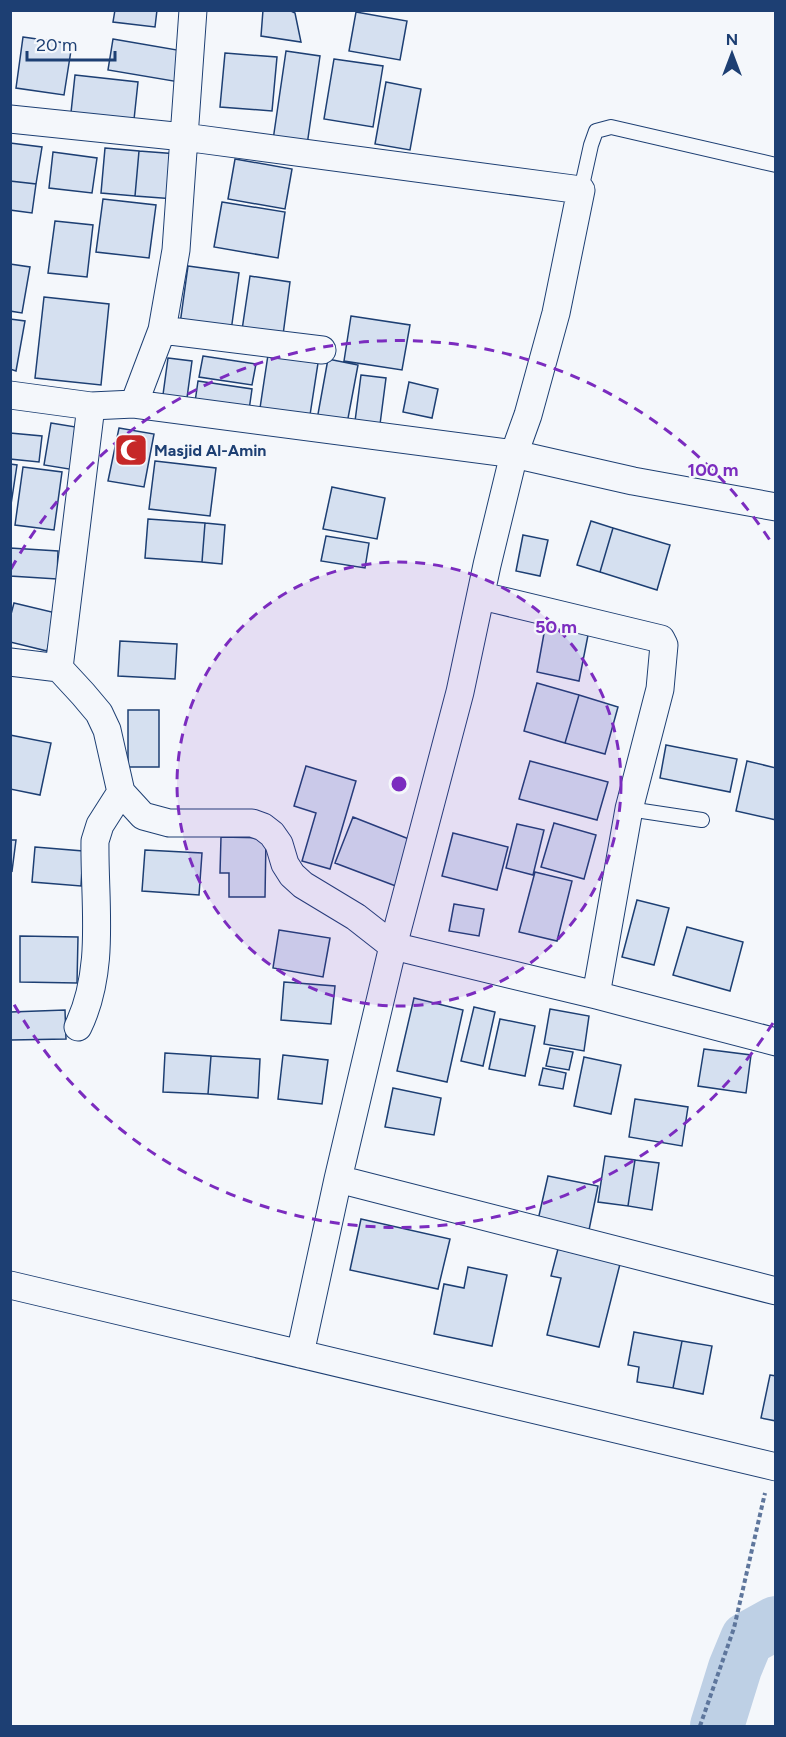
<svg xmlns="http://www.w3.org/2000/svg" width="786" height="1737" viewBox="0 0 786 1737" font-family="Figtree,sans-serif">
  <rect width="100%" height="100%" fill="#f4f7fb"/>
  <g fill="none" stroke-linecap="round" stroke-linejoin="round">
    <path stroke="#bed0e5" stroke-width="54" d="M717,1726l18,-58 12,-29 29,-16"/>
  </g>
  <path fill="#d5e0f0" stroke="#1d3f73" stroke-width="1.5" d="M115,10h42l-2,17 -42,-5z
    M263,10h26l6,3 6,29 -40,-6z
    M356,12l51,9 -7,39 -51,-9z
    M23,37l49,7 -8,51 -48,-7z
    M113,39l70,12 -4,31 -71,-12z
    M286,51l34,5 -13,89 -34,-5z
    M225,53l52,4 -5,54 -52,-4z
    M334,59l49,7 -10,61 -49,-8z
    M75,75l63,7 -5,47 -63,-7z
    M386,82l35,7 -11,61 -35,-6z
    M10,143l32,4 -6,37 -26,-3z
    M105,148l34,3 -4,45 -34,-3z
    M139,151l39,3 -3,45 -40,-3z
    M53,152l44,6 -5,35 -43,-5z
    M235,159l57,10 -7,40 -57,-10z
    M10,181l26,3 -4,29 -22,-3z
    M103,199l53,6 -7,53 -53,-6z
    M222,202l63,10 -7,46 -64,-11z
    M55,221l38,4 -6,52 -39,-4z
    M10,264l20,3 -8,46 -12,-2z
    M188,266l51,7 -8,58 -51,-7z
    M250,276l40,6 -7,53 -41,-5z
    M44,297l65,7 -8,81 -66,-7z
    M351,316l59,9 -8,45 -58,-9z
    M10,319l15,2 -9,50 -6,-2z
    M268,355l50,8 -8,52 -50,-7z
    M203,356l53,8 -4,21 -53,-8z
    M168,358l24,3 -6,44 -24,-3z
    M328,359l30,6 -12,64 -30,-4z
    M361,375l25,3 -7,54 -25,-3z
    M198,381l54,8 -4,28 -54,-8z
    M409,382l29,7 -6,29 -29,-6z
    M51,423l31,5 -7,42 -31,-5z
    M119,428l35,6 -10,53 -36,-6z
    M10,433l32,3 -3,26 -29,-3z
    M155,461l61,7 -6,48 -61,-7z
    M10,464l7,1 -7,46z
    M23,467l39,5 -8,58 -39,-5z
    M332,487l53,11 -8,41 -54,-10z
    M148,519l57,4 -3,39 -57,-4z
    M591,521l22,7 -13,44 -23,-7z
    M205,523l20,2 -3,39 -20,-2z
    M613,528l57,17 -13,45 -57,-18z
    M523,535l25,5 -8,36 -24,-5z
    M326,536l43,7 -4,25 -44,-7z
    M10,548l48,3 -1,28 -47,-3z
    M14,603l42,10 -9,38 -37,-9v-24z
    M547,617l43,8 -11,56 -42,-9z
    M120,641l57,3 -2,35 -57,-3z
    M537,683l42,12 -14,48 -41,-12z
    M579,695l39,12 -13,47 -40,-11z
    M128,710h31v57h-31z
    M10,735l41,8 -11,52 -30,-6z
    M666,745l71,14 -7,33 -70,-14z
    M530,761l78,21 -11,38 -78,-21z
    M747,761l29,7v52l-40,-9z
    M306,766l50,15 -26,88 -28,-8 14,-48 -22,-7z
    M353,817l66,26 -18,45 -66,-25z
    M554,823l42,12 -12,44 -43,-12z
    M517,824l27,6 -11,45 -27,-7z
    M453,833l55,14 -11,43 -55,-14z
    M221,837l45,1 -1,59h-36v-24h-9z
    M10,840h6l-4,31 -2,-1z
    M35,847l48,4 -2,35 -49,-4z
    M145,850l57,3 -3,42 -57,-4z
    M535,872l37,9 -15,60 -38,-9z
    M637,900l32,8 -15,57 -32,-8z
    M454,904l30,5 -5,27 -30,-5z
    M687,927l56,15 -13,49 -57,-16z
    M279,930l51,8 -7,39 -50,-9z
    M20,936l58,1 -1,46 -57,-1z
    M284,982l51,4 -4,38 -50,-4z
    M414,998l49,12 -16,72 -50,-11z
    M474,1007l21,5 -12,54 -22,-5z
    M550,1009l39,7 -5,35 -40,-7z
    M65,1010l1,29 -55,1v-28z
    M500,1019l35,7 -10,50 -36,-7z
    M550,1048l23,4 -4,18 -23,-4z
    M704,1049l47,6 -5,38 -48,-7z
    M165,1053l46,3 -3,38 -45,-2z
    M283,1055l45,5 -6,44 -44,-5z
    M211,1056l49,3 -2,39 -50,-4z
    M584,1057l37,8 -10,49 -37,-8z
    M543,1068l23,5 -3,16 -24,-4z
    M393,1088l48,10 -7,37 -49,-8z
    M635,1099l53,8 -6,39 -53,-9z
    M605,1156l30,4 -7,46 -30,-4z
    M635,1160l24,3 -7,47 -24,-4z
    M548,1176l50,10 -9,44 -51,-10z
    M361,1219l89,20 -12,50 -88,-19z
    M558,1249l62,15 -21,83 -52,-12 14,-57 -10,-2z
    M468,1267l39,8 -15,71 -58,-12 10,-50 20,4z
    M634,1332l48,9 -9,47 -36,-6 2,-15 -11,-2z
    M682,1341l30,5 -9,48 -30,-6z
    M770,1375l6,1v45l-15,-3z"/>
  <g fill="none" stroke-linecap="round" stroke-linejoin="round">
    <g stroke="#1d3f73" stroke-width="16">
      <path id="lane" d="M581,190l10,-45 5,-14 15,-4 165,38
        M629,809l73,11"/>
    </g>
    <g stroke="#1d3f73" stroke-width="29">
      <path id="street" d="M10,119l174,18 397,53 -25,123 -28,102 -14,39 -27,111 -27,127 -67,254 -55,233 -38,175
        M162,330l160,20
        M10,395l81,11 43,-2 28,-74 14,-80 17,-240
        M134,404l380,50 119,27 143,26
        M482,596l179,43 3,6 -4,44 -31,120 -33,186
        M10,662l49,6 24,26 16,19 8,17 14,62 22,24 26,7h83l11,4 9,7 7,10 6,20 7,11 11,10 53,32 37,29 203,49 180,47
        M59,668l32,-262
        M78,1027c28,-58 16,-124 17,-186l5,-16 21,-33
        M338,1179l438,112
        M10,1285l766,182"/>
    </g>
    <path stroke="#5e769c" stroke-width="4" stroke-dasharray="4.5 3" stroke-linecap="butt" d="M700,1726l34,-98 31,-135"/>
    <use href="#lane" stroke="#f4f7fb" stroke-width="14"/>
    <use href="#street" stroke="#f4f7fb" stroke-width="27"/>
  </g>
  <circle cx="399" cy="784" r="222" fill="#7b2cbf" fill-opacity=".12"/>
  <g fill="none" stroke="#7b2cbf" stroke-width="3" stroke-dasharray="10 8">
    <circle cx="399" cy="784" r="222"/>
    <path d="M773 1023A444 444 0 0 1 11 999M11 569A444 444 0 0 1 773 545"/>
  </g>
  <defs>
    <g id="mosque-square" transform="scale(1.725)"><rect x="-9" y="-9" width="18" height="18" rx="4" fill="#c62828" stroke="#f4f7fb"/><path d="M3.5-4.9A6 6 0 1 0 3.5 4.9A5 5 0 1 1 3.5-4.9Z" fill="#fff"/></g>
  </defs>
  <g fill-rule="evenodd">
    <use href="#mosque-square" x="131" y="450"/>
  </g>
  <g text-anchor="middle" stroke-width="4.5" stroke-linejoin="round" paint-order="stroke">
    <g font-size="16" font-weight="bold" fill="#1d3f73" stroke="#f4f7fb" text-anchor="start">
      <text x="154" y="456">Masjid Al-Amin</text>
    </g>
  </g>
  <circle cx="399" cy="784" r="9" fill="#7b2cbf" stroke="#f4f7fb" stroke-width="3"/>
  <g font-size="18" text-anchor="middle" font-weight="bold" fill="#7b2cbf" stroke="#f4f7fb" stroke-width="4.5" stroke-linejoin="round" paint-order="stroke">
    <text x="713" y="476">100 m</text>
    <text x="556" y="633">50 m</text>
  </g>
  <rect width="786" height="1737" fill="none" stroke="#1d3f73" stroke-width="24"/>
  <g transform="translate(732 54)" stroke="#f4f7fb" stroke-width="4.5" paint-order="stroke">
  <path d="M0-4.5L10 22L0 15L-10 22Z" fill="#1d3f73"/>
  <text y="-9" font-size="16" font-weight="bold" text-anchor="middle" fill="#1d3f73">N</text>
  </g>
  <path d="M27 51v9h88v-9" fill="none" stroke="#1d3f73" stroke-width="3"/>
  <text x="36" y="51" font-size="18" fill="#1d3f73" stroke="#f4f7fb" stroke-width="4.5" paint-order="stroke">20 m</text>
</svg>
